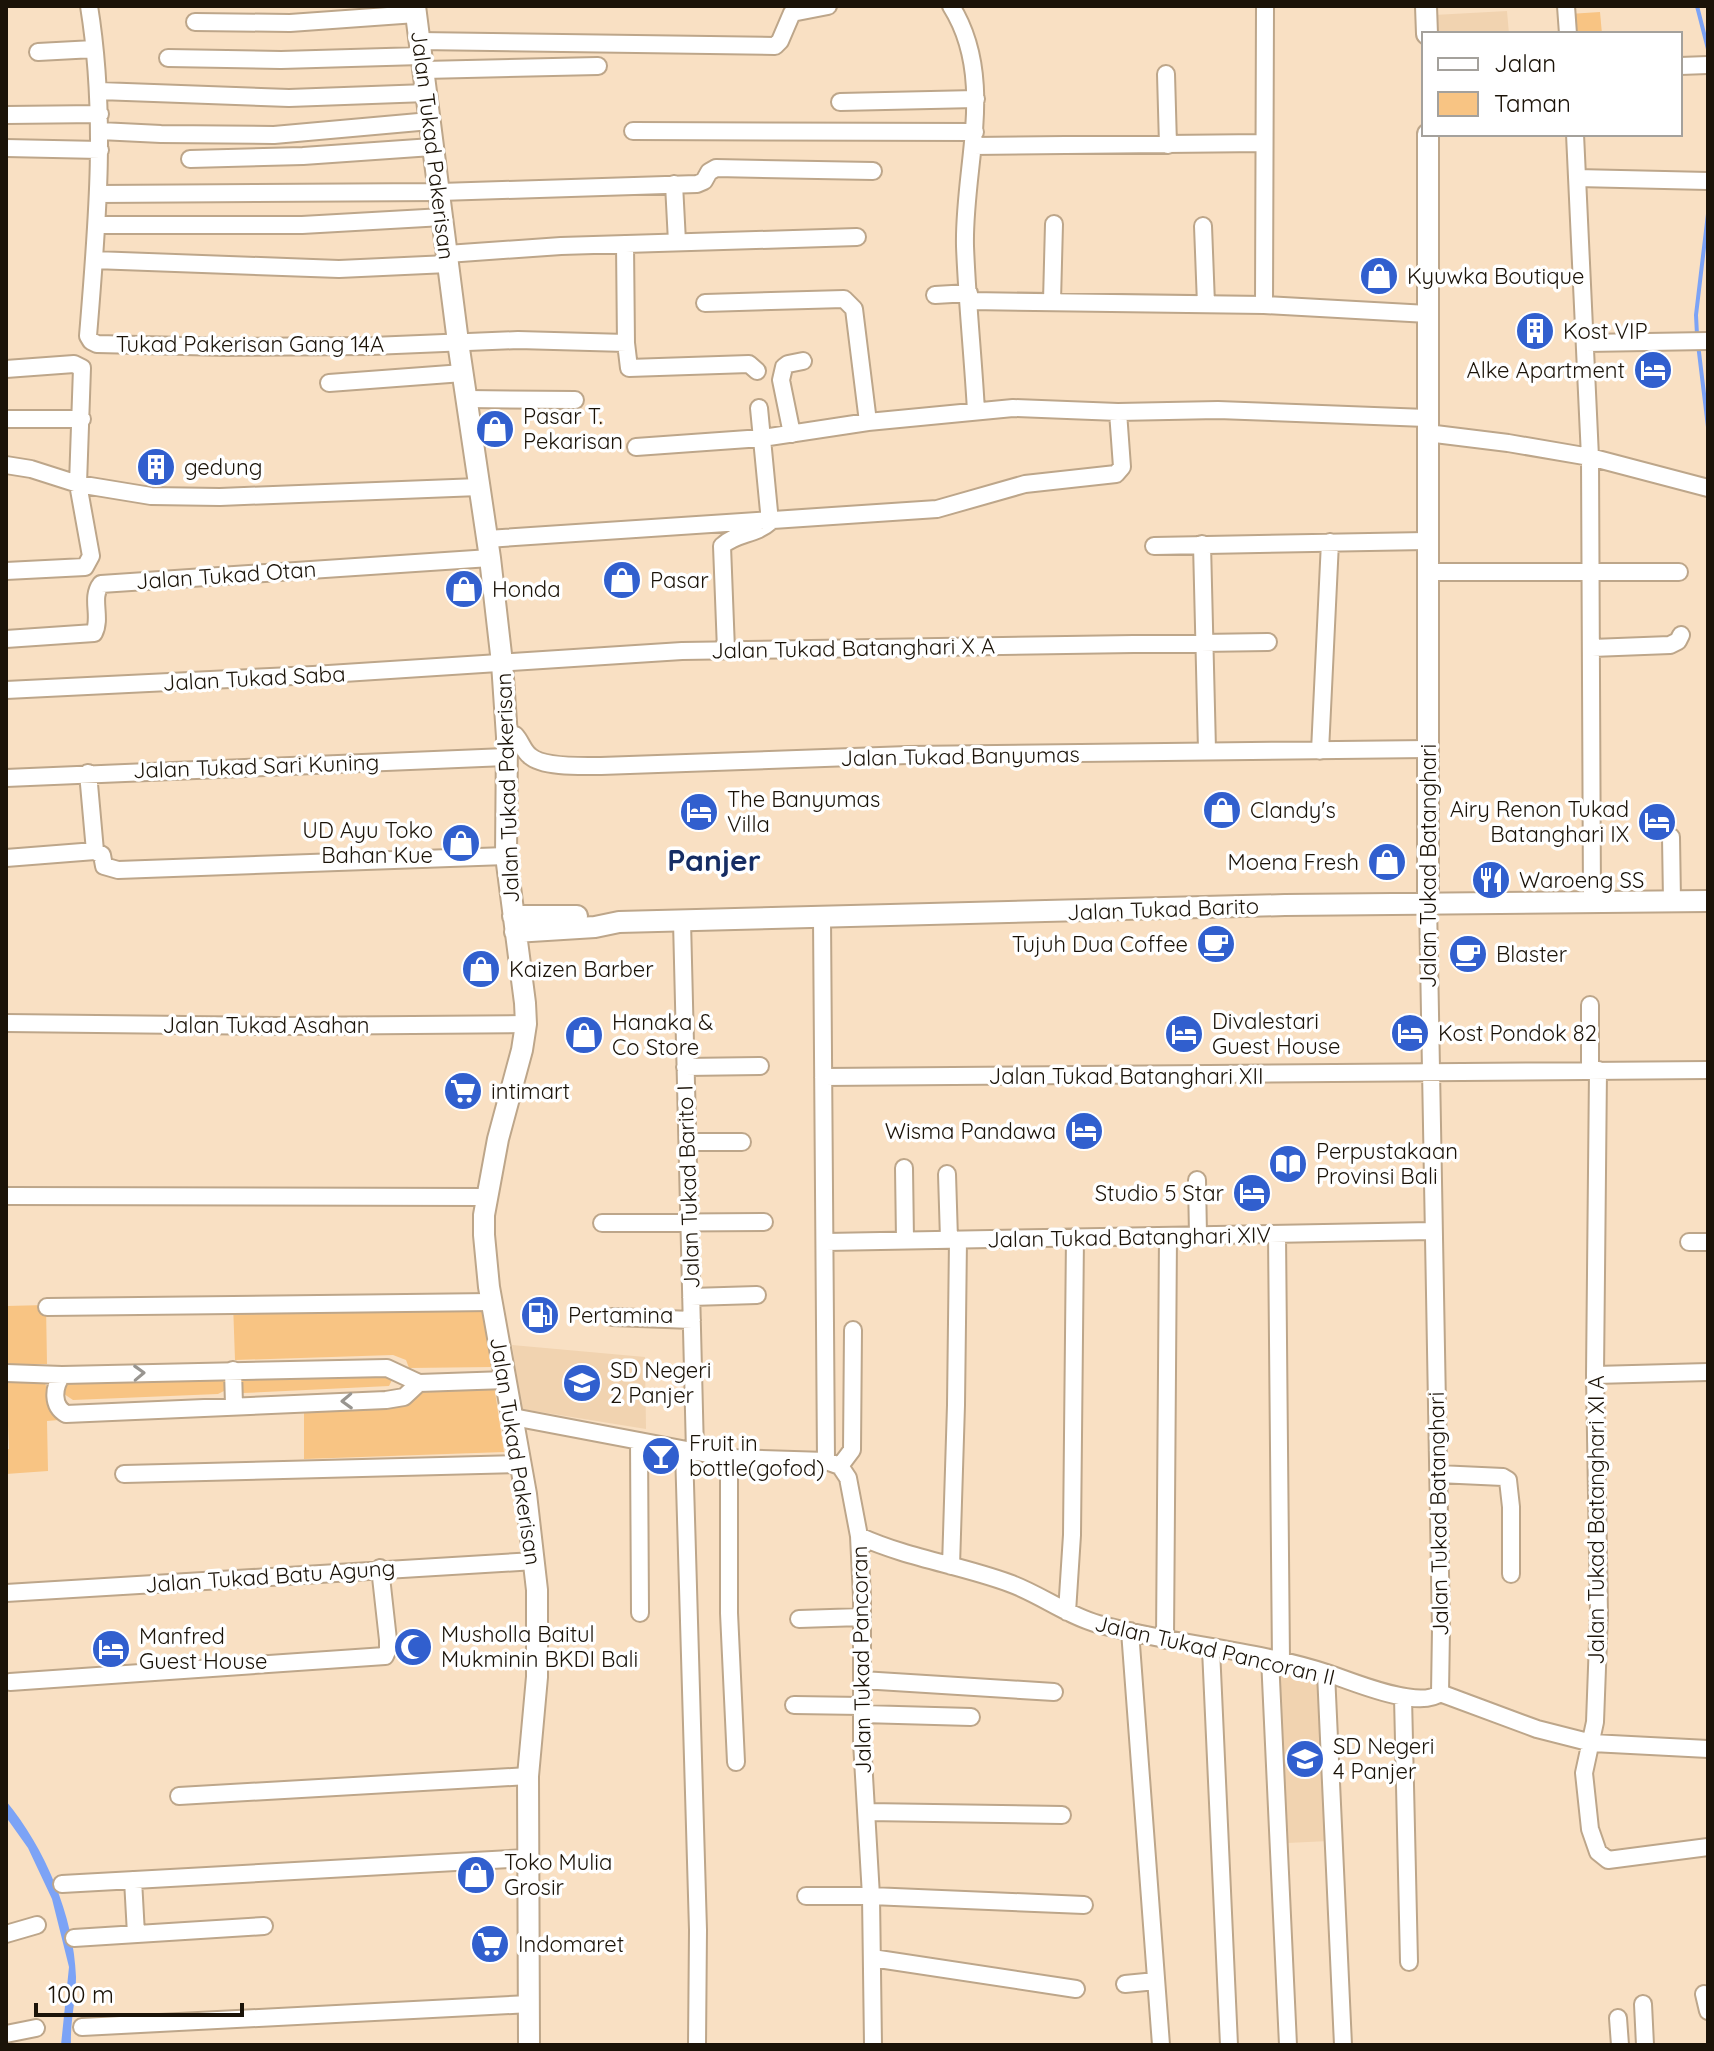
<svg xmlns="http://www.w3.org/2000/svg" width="1714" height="2051" viewBox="0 0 1714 2051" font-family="Quicksand,sans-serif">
  <rect width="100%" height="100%" fill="#f9e0c3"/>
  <path fill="#f1d3b0" d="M1507,11l2,23h-74l-1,-19z
    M512,1345l133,12 1,72 -124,-20z
    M1278,1664l46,12 5,165 -42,2z"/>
  <path fill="#f8c483" d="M1600,12l2,22h-31l-2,-20z
    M482,1302l10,65 -83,1 -3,-8 -13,-5 -158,5 -2,-57z
    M46,1305l1,59h-41v-58z
    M386,1369l8,7 -5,10 -146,7 -3,-3v-13z
    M226,1375v15l-8,4 -145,6 -9,-6 -2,-14z
    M43,1378c4,13 15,31 16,42l-12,1 1,50 -42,3v-24l3,-1 -3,-70z
    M494,1385l10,67 -200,7v-50l107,-19z"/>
  <path fill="#7ca3f6" d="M6,1801c39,47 68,115 70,176 0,23 -6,45 -5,68h-10l8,-78 -17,-68 -24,-51 -22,-31z"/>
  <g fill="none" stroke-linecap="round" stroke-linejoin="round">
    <path stroke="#7ca3f6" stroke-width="4" d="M1697,6l11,43
      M1697,335l-1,-20 12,-101
      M1698,344l10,83"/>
    <g stroke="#bda68a" stroke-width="20">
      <path id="minor" d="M89,6c18,110 8,220 -1,330l3,5 6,3 130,3 145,-1 146,-6 108,3
        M951,6c46,73 12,160 14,240 2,55 8,110 11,165
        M1566,6l2,28
        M195,22l95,1 126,-9
        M419,41l356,5 5,-5 12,-28 36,-7
        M38,52l56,-3
        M168,58l113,2 140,-4
        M1680,66l28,-1
        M424,70l174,-4
        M1166,74l2,71
        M99,91l190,7 138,-5
        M840,102l136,-3
        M6,115l94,-1
        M100,131l61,3 113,1 156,-14
        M633,131l342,1
        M1575,134l15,323 2,444
        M973,146l291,-3
        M6,148l94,2
        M190,159l113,-3 129,-9
        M1577,178l131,3
        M674,184l3,58
        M98,194l342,-2 257,-8 7,-3 5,-9 7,-4 157,3
        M97,225h205l141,-8
        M1203,226l3,78
        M625,244l1,99 3,25 120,-4 8,7
        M447,254l114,-8 296,-9
        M94,260l245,9 109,-5
        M935,295l34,-2
        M970,301l294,4 164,9
        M1052,301l2,-77
        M705,303l139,-4 10,10 14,113
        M1264,305l1,-299
        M1586,343l122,-2
        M6,369l68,-5 8,4 -4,116 13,72 -6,11 -79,4
        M329,383l134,-10
        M467,399l108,1
        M6,419h76
        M1427,433l81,10 82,14 118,31
        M792,434l-11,-54 3,-13 4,-3 15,-3
        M636,447l126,-9 106,-16 145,-14 105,4 100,-2 208,8
        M6,465l25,4 47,15 73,12 69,1 259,-10
        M487,539l450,-30 88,-25 91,-10 6,-7 -4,-55
        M1202,544l5,206
        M1154,546l272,-5
        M1428,572h251
        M6,639l88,-6c8,-16 -4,-35 7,-49l389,-26
        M1592,648l78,-3 8,-4 3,-6
        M726,650l-4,-104c13,-13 34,-11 48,-24l-11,-114
        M6,690l307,-15 369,-24 586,-9
        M506,733l9,2c6,6 8,16 15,21 13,12 54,10 71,10l307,-11 520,-6
        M1320,751l10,-209
        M88,773l7,78
        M6,778l500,-21
        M1671,837l1,64
        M95,851l7,4 2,11 14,4 388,-14
        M6,858l89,-7
        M1428,902l13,727 -1,64
        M822,918l4,543
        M682,921l13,531
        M1590,1005v66
        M6,1023l276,3 244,-2
        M685,1067l75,-1
        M1598,1070l-3,305 4,239 -4,108 -11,51 6,56 8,23 10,8 100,-13
        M823,1077l885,-7
        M688,1142h54
        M904,1168l1,72
        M947,1174l2,65
        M1197,1180l1,55
        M6,1196l481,1
        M602,1223l162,-1
        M1277,1234l4,427
        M826,1242l606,-11
        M1689,1242h19
        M691,1297l66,-2
        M47,1307l445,-5
        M612,1317l80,3
        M233,1370l1,35
        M6,1373l56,2 325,-7 32,15 87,-3
        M62,1375c-9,13 -10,31 4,39l320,-14 18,-3 15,-14
        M1595,1375l113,-3
        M513,1417l216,41 97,3 14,5 8,12 11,58 3,61v145l9,154 2,149
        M639,1441l1,172
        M684,1450l14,480 -1,115
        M729,1458v155l7,149
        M840,1466l12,-16 1,-120
        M124,1474l397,-10
        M1438,1474l65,3 5,3 3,27v67
        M859,1536c48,22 101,29 150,47 31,11 57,32 89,41 76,21 156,25 232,50 23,8 90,36 110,19
        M951,1566l5,-161 2,-165
        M6,1593l529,-32
        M1067,1612l5,-77 3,-298
        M799,1619l63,-2
        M1130,1631l31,414
        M1165,1640l3,-404
        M1211,1649l18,396
        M1270,1658l18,387
        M1326,1673l17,372
        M862,1680l192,12
        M10,1682l375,-26 3,-7v-9l-8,-72
        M1440,1693l97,36 55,14 116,6
        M1403,1697l6,265
        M794,1705l68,1
        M862,1714l109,3
        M179,1796l349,-20
        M867,1812l195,3
        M133,1880l3,54
        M62,1884l465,-26
        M806,1896h65l213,9
        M6,1934l31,-9
        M74,1938l190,-12
        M872,1958l204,31
        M1125,1984l31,-3
        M1704,1994l4,17
        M1643,2004l2,41
        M1618,2018l2,27
        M82,2027l448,-23
        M6,2034l30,-6"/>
    </g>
    <g stroke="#bda68a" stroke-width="24">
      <path id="tertiary" d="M415,6l43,336 32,216 12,105 5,74 -1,119 19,147 1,21 -4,26 -24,89 -14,76v20l5,52 37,207 11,96v87l-9,99 1,269
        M1426,6l1,28
        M1428,902v-768
        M513,916h64
        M515,932l80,-5 24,-5 666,-17 423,-4"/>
    </g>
    <use href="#minor" stroke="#fff" stroke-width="16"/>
    <use href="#tertiary" stroke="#fff" stroke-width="20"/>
  </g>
  <defs><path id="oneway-chevron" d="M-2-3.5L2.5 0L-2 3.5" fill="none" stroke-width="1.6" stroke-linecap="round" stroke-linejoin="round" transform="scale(2)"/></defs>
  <g stroke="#989590">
    <use href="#oneway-chevron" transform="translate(139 1373) rotate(-2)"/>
    <use href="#oneway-chevron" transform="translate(347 1401) rotate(178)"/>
  </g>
  <defs>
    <g id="shop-disc" transform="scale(2)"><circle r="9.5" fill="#315fce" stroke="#fff"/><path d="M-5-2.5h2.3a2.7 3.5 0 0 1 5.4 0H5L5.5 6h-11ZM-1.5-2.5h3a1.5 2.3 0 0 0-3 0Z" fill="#fff"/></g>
    <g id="building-disc" transform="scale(2)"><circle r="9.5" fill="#315fce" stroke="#fff"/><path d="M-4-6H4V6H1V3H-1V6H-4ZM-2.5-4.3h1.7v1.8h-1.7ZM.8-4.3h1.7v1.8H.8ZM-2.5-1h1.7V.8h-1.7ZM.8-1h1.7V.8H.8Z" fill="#fff"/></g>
    <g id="hotel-disc" transform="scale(2)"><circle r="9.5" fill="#315fce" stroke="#fff"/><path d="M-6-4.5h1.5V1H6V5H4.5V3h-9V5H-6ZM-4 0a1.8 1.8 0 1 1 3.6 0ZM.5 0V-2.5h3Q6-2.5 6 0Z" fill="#fff"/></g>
    <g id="restaurant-disc" transform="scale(2)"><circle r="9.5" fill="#315fce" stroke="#fff"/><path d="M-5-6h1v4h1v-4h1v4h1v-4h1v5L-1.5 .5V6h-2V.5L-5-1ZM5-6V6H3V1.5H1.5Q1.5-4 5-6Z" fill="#fff"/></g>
    <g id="cafe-disc" transform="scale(2)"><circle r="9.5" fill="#315fce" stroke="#fff"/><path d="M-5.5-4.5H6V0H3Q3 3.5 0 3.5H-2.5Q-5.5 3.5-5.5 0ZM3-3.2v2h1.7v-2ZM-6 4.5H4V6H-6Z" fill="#fff"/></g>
    <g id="supermarket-disc" transform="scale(2)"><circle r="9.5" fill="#315fce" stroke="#fff"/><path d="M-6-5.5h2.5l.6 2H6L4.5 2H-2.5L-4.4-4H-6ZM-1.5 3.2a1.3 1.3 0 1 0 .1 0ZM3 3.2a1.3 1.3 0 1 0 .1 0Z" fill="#fff"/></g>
    <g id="library-disc" transform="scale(2)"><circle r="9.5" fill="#315fce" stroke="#fff"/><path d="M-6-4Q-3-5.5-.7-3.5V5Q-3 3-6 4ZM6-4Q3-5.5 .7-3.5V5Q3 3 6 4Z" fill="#fff"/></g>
    <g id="fuel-disc" transform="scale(2)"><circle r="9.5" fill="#315fce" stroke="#fff"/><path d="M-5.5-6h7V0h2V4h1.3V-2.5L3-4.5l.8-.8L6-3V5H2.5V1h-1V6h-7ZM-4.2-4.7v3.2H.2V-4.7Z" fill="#fff"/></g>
    <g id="school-disc" transform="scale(2)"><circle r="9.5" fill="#315fce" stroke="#fff"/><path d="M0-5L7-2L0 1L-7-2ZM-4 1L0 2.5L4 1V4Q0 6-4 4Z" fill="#fff"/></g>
    <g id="bar-disc" transform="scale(2)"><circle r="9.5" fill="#315fce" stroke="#fff"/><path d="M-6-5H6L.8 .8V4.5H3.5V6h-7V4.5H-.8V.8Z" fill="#fff"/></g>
    <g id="mosque-disc" transform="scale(2)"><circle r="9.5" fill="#315fce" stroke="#fff"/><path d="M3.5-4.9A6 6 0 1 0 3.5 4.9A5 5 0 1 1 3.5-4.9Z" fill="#fff"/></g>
  </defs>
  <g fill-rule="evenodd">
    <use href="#shop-disc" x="1379" y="276"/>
    <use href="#building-disc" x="1535" y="331"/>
    <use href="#hotel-disc" x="1653" y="370"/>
    <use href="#shop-disc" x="495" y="429"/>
    <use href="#building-disc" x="156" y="467"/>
    <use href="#shop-disc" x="622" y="580"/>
    <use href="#shop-disc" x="464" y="589"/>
    <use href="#shop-disc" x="1222" y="810"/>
    <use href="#hotel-disc" x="699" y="812"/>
    <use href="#hotel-disc" x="1657" y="822"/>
    <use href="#shop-disc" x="461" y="843"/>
    <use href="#shop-disc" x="1387" y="862"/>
    <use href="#restaurant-disc" x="1491" y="880"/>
    <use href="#cafe-disc" x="1216" y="944"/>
    <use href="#cafe-disc" x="1468" y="954"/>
    <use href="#shop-disc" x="481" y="969"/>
    <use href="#hotel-disc" x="1410" y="1033"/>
    <use href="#hotel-disc" x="1184" y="1034"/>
    <use href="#shop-disc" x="584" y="1035"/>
    <use href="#supermarket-disc" x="463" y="1091"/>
    <use href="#hotel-disc" x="1084" y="1131"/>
    <use href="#library-disc" x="1288" y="1164"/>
    <use href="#hotel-disc" x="1252" y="1193"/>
    <use href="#fuel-disc" x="540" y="1315"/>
    <use href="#school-disc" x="582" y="1383"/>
    <use href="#bar-disc" x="661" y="1456"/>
    <use href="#mosque-disc" x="413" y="1647"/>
    <use href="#hotel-disc" x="111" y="1649"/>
    <use href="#school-disc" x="1305" y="1759"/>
    <use href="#shop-disc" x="476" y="1875"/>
    <use href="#supermarket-disc" x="490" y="1944"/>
  </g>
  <g text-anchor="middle" stroke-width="7" stroke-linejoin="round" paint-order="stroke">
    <g font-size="22" fill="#1b1308" stroke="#fff">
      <text transform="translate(433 145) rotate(83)" y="8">Jalan Tukad Pakerisan</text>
      <text x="250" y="352">Tukad Pakerisan Gang 14A</text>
      <text transform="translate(226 575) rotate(-4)" y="8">Jalan Tukad Otan</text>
      <text transform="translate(853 648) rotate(-1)" y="8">Jalan Tukad Batanghari X A</text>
      <text transform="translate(254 678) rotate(-3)" y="8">Jalan Tukad Saba</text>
      <text transform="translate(960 756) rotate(-1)" y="8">Jalan Tukad Banyumas</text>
      <text transform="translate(256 766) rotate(-2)" y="8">Jalan Tukad Sari Kuning</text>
      <text transform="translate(507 788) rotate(-92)" y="8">Jalan Tukad Pakerisan</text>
      <text transform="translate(1428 866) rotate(-90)" y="8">Jalan Tukad Batanghari</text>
      <text transform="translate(1163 909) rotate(-2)" y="8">Jalan Tukad Barito</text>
      <text x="266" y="1033">Jalan Tukad Asahan</text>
      <text x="1126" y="1084">Jalan Tukad Batanghari XII</text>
      <text transform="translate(688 1187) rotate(-92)" y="8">Jalan Tukad Barito I</text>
      <text transform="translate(1129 1237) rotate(-1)" y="8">Jalan Tukad Batanghari XIV</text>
      <text transform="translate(516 1451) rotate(81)" y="8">Jalan Tukad Pakerisan</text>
      <text transform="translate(1438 1514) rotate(-91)" y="8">Jalan Tukad Batanghari</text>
      <text transform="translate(1596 1520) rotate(-90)" y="8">Jalan Tukad Batanghari XI A</text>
      <text transform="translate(270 1576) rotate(-4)" y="8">Jalan Tukad Batu Agung</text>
      <text transform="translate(1215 1650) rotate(13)" y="8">Jalan Tukad Pancoran II</text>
      <text transform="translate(861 1660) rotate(-91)" y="8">Jalan Tukad Pancoran</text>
    </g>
    <g font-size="22" fill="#1b1308" stroke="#fff" text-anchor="start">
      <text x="1407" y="284">Kyuwka Boutique</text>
      <text x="1563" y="339">Kost VIP</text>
      <text x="1625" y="378" text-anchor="end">Alke Apartment</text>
      <text x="523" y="424">Pasar T.<tspan x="523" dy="25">Pekarisan</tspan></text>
      <text x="184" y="475">gedung</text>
      <text x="650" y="588">Pasar</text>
      <text x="492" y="597">Honda</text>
      <text x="727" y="807">The Banyumas<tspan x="727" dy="25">Villa</tspan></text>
      <text x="1629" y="817" text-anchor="end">Airy Renon Tukad<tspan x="1629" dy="25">Batanghari IX</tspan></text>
      <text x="1250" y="818">Clandy's</text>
      <text x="433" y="838" text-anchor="end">UD Ayu Toko<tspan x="433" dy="25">Bahan Kue</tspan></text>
      <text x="1359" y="870" text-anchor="end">Moena Fresh</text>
      <text x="1519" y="888">Waroeng SS</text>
      <text x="1188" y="952" text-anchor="end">Tujuh Dua Coffee</text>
      <text x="1496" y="962">Blaster</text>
      <text x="509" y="977">Kaizen Barber</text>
      <text x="1212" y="1029">Divalestari<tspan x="1212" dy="25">Guest House</tspan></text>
      <text x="612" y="1030">Hanaka &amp;<tspan x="612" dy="25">Co Store</tspan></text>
      <text x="1438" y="1041">Kost Pondok 82</text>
      <text x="491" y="1099">intimart</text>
      <text x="1056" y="1139" text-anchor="end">Wisma Pandawa</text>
      <text x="1316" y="1159">Perpustakaan<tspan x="1316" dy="25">Provinsi Bali</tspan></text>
      <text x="1224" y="1201" text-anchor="end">Studio 5 Star</text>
      <text x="568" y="1323">Pertamina</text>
      <text x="610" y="1378">SD Negeri<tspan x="610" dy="25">2 Panjer</tspan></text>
      <text x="689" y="1451">Fruit in<tspan x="689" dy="25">bottle(gofod)</tspan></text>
      <text x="441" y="1642">Musholla Baitul<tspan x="441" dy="25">Mukminin BKDI Bali</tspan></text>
      <text x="139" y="1644">Manfred<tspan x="139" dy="25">Guest House</tspan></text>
      <text x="1333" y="1754">SD Negeri<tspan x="1333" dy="25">4 Panjer</tspan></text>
      <text x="504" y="1870">Toko Mulia<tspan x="504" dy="25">Grosir</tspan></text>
      <text x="518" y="1952">Indomaret</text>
    </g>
    <g font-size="30" font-weight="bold" fill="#162d63" stroke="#fff">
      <text x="714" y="871">Panjer</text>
    </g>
  </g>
  <rect width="1714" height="2051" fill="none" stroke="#1b1308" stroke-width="16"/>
  <rect x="1422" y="32" width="260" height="104" fill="#ffffff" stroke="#a4a19c" stroke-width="2"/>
  <rect x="1438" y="58" width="40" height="12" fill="#ffffff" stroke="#a4a19c" stroke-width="2"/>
  <text x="1494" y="72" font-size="24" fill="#1b1308">Jalan</text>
  <rect x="1438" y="92" width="40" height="24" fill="#f8c483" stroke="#a4a19c" stroke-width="2"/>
  <text x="1494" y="112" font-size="24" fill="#1b1308">Taman</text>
  <path d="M36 2003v12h206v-12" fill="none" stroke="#1b1308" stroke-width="4"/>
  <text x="48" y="2003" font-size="24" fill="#1b1308" stroke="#ffffff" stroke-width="6" paint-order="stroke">100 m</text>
</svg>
